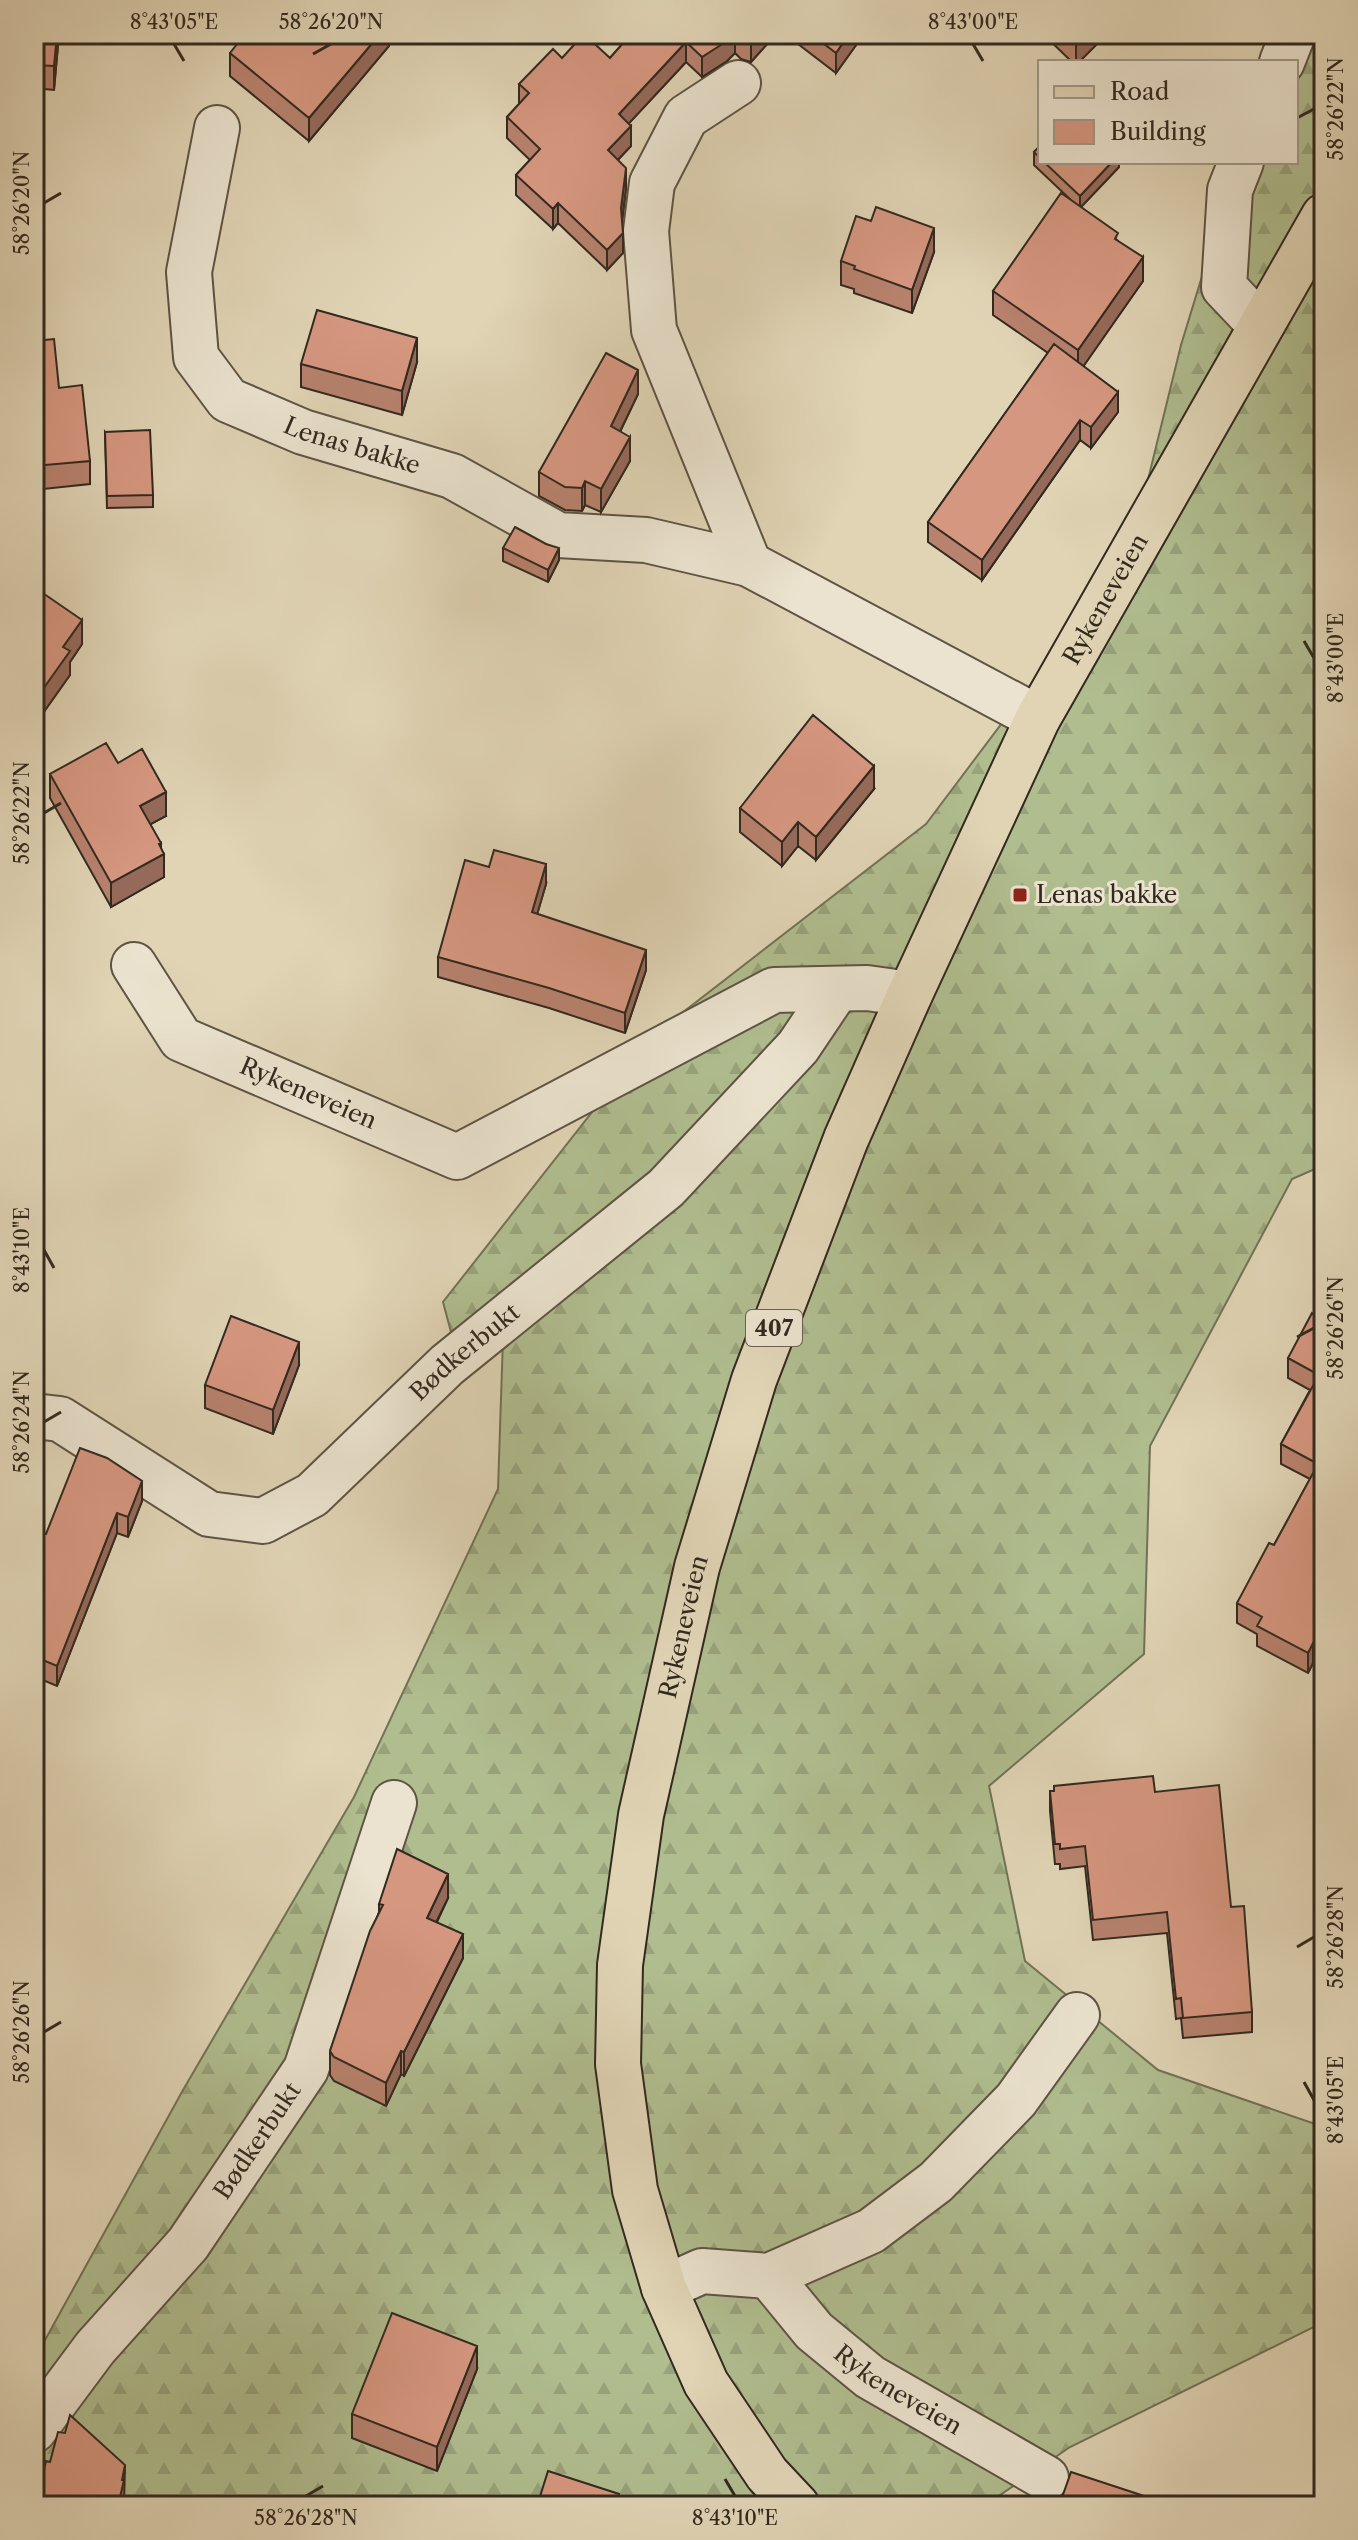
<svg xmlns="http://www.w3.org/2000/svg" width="1358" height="2540" viewBox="0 0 1358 2540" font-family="'Libre Caslon Text',serif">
  <defs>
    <pattern id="forest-firs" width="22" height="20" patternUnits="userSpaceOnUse" patternTransform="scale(2)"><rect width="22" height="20" fill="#b0bd8f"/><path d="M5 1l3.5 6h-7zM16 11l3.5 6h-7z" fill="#98a27b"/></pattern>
  </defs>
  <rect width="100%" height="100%" fill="#e0d4b5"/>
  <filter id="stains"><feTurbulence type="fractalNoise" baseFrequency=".0025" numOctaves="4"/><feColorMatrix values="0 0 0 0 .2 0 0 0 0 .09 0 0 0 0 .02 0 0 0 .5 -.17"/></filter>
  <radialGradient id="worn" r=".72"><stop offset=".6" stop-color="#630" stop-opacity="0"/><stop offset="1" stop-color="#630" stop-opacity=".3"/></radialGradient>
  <path fill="url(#forest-firs)" stroke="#717357" stroke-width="2" d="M1275,34h49v1131l-32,14 -142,267 -6,208 -155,132 36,175 133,109 166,57v195l-254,125 -86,59h-950v-146l149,-270 171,-293 144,-308 5,-151 -48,9 -12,-45 208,-265 275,-213 204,-271 51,-208 56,-183h59v-100z"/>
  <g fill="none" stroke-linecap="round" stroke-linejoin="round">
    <g stroke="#5e5444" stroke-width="48">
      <g id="minor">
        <path d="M1282,62l11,-28"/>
        <path d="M738,83l-52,34 -34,66 -6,48 8,99 95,234 289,154"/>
        <path id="s1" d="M217,128l-28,144 7,85 32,43 75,32 149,44 106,59 88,5 103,24"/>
        <path d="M1241,162l-11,28 -6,97 36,38"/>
        <path id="s2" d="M134,965l47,74 276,118 317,-167 93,-2 43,6"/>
        <path id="s3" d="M34,1416l26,3 149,95 54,7 49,-26 135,-130 219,-177 132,-141 39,-58"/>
        <path id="s4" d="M769,2276l45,55 56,46 176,101"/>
        <path d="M664,2288l38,-17 67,5 102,-45 65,-49 80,-82 61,-85"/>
        <path id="s5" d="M34,2430l61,-82 93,-104 118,-175 88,-266"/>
      </g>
    </g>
    <g stroke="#32291f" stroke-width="48">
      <g id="major">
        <path id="s6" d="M797,2506l-30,-32 -61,-91 -42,-95 -29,-98 -17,-126 2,-99 21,-150 56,-248 57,-187 92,-241 64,-145 128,-276 286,-502"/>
      </g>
    </g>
    <use href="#minor" stroke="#ebe3cf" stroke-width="44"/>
    <use href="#major" stroke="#e0d4b5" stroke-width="44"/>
  </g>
  <path fill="#b8826e" stroke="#32291f" stroke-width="2" d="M34,34h25l-5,56 -20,-2z
    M389,34v12l-80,95 -79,-65v-23z
    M631,34h145l-25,28 -10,-3 -6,-6 -8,8 -25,16 -16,-15 -57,61 2,23 -13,14 8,28 -4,34 1,31 -16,17 -49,-47 -5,6 -37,-34v-20l14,-15 -23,-22v-21l12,-13v-20l43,-26h48z
    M785,34h79l-28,39z
    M1043,34h64l-28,28h-7z
    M1040,146v16h79v5l-38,40 37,34 25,40 -60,85 35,46 -27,36 -11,-8 -98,140 -54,-38v-20l120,-169 -55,-38v-24l79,-90 -38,-36v-13z
    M934,252l-22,61 -58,-20v-4l-13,-4v-24z
    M34,341l25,47 31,73v23l-56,6z
    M417,362l-15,53 -101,-28v-23z
    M638,394l-18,38 10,29 -29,51 -16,-7 -3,6 -17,-1 -26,-14v-24z
    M105,432l48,63v12l-46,1z
    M546,544l13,16 -11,22 -45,-21v-13z
    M34,587l48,57 -12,18v13l-32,45 -4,-3z
    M118,763l48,53 -16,8 11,24 3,29 -53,30 -61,-109v-24z
    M874,789l-58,71 -18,-14 -16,20 -42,-34v-24z
    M546,884l-9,30 109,56 -21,63 -76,-25 -111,-31v-20z
    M1324,1320v349l-11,-6 -5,10 -51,-27v-12l-20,-11v-20l37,-58 36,-66 -29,-15v-20l29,-54 -22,-12v-20z
    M299,1365l-26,69 -68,-26v-23z
    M142,1501l-14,36 -11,-4 -60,153 -19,-8 -4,5v-149h12z
    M1050,1791l105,1 76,115 21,105v20l-69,6 -2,-20 -5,1 -9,-86 -74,7 -8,-74 -25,3v-5h-5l-5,-53z
    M448,1898l-11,24 26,36 -59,118 -3,-2 -15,32 -52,-25 -4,-6v-24l49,-139v-8z
    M477,2369l-40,102 -85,-33v-24z"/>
  <path fill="#966a5a" stroke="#32291f" stroke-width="2" d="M57,34h2l-5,56v-24z
    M380,34h9v12l-80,95v-23z
    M734,34h1v19l-8,8 -25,16v-20z
    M758,34h18l-25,28v-20z
    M849,34h15l-28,39v-20z
    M1084,34h23l-28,28h-3v-20z
    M686,42v20l-67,72v-20z
    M631,126v20l-23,24v-20z
    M1112,162h7v5l-39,41v-12z
    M626,168v20l-5,40v-20z
    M558,203v20l-5,6v-20z
    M934,228v24l-22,61v-23z
    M623,233v20l-16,17v-20z
    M1143,257v24l-65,93v-24z
    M417,338v24l-15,53v-24z
    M638,370v24l-27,56v-24z
    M1118,392v20l-27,36v-21z
    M1080,420v20l-98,140v-20z
    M630,437v24l-29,51v-23z
    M585,481v24l-3,6v-23z
    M559,548v12l-11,22v-12z
    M82,620v24l-12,18v13l-32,45v-24l25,-49z
    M874,766v23l-58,71v-23z
    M166,792v24l-26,14v-24z
    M798,822v24l-16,20v-24z
    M161,843v12l3,-1v23l-53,30v-24z
    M546,864v20l-14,48v-20z
    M646,950v20l-21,63v-20z
    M299,1342v23l-26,69v-24z
    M142,1481v20l-14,36v-20z
    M117,1513v20l-60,153v-20z
    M1313,1643v20l-5,10v-20z
    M38,1658v20l-4,5v-20z
    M448,1874v24l-21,43v-23z
    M463,1934v24l-59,118v-24z
    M401,2051v23l-15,32v-23z
    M477,2346v23l-40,102v-24z
    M125,2465l-1,41h-6l4,-26z"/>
  <path fill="#d69780" stroke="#32291f" stroke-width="2" d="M34,34h23l-3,32 -20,-1z
    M245,34h135l-71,84 -79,-65z
    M584,34l26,24 21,-24h103l-7,7 -25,16 -16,-15 -67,72 12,12 -23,24 18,18 -5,40 2,25 -16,17 -49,-47 -5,6 -37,-34 24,-26 -33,-32 22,-24 -10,-9 34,-35 9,9z
    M736,34h22l-7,8 -10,-3z
    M811,34h38l-13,19z
    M1067,34h17l-8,8z
    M1040,146v12l-6,-6z
    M1044,162h68l-32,34z
    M1061,193l57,40 -3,6 28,18 -65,93 -85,-59z
    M876,207l58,21 -22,62 -58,-21 1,-3 -14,-5 15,-45 15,5z
    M317,310l100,28 -15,53 -101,-27z
    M54,339l5,49 23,-3 8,76 -56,5v-125z
    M1054,344l64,48 -27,35 -11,-7 -98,140 -54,-38z
    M606,353l32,17 -27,56 19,11 -29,52 -16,-8 -3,7 -17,-1 -26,-15z
    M150,430l3,65 -46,1 -2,-64z
    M515,527l31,17 13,4 -11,22 -45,-22z
    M34,587l48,33 -19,27 7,4 -32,45 -4,-3z
    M813,715l61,51 -58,71 -18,-15 -16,20 -42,-34z
    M106,743l12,20 24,-14 24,43 -26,14 21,37 -2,1 5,10 -53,29 -61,-109z
    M494,850l52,14 -14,48 114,38 -21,63 -76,-25 -111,-31 27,-97 24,7z
    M1312,1313l12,7v329l-11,-6 -5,10 -51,-27 5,-9 -25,-14 32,-60 5,2 44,-81 -37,-20 38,-69 -31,-17z
    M231,1316l68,26 -26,68 -68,-25z
    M80,1448l27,10 35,23 -14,36 -11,-4 -60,153 -19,-8 -4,5v-129l2,-4 10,4z
    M1153,1776l2,16 64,-7 12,122 13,-1 8,106 -69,6 -2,-20 -5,1 -9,-87 -74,8 -8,-74 -25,3v-5h-5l-5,-53h4v-5z
    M397,1849l51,25 -21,44 36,16 -59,118 -3,-1 -15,32 -52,-26 -4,-6 40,-120 13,-26 -4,-1z
    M392,2313l85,33 -40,101 -85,-33z
    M70,2415l55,50 -3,15h2l-6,26h-82l10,-45 4,1 8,-30 7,1z
    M548,2471l71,23 -4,12h-78z
    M1071,2472l76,25 -3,9h-85z"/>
  <path fill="none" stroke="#32291f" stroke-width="3" d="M174,44l10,17M973,44l10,17M313,54l18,-10M1297,118l17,-9M44,203l17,-10M1304,641l10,17M44,813l17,-10M44,1250l10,18M1297,1337l17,-9M44,1422l17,-10M1297,1947l17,-10M44,2032l17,-10M1304,2082l10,18M725,2479l10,17M306,2496l17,-10"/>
  <rect fill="#8f2418" stroke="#ebe3cf" stroke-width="3" x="1012" y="887" width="16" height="16" rx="4"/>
  <g text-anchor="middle" stroke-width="6" stroke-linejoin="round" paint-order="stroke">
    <rect fill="#ebe3cf" stroke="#6a6154" stroke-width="2" x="746" y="1310" width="56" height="36" rx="6"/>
    <g font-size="22" font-weight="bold" fill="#32291f">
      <text x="774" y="1336">407</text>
    </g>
    <g font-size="24" fill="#32291f" stroke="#ebe3cf">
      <text dy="8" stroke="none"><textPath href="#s1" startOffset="418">Lenas bakke</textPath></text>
      <text dy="8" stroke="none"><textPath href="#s6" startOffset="2044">Rykeneveien</textPath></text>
      <text dy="8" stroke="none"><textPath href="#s2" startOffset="226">Rykeneveien</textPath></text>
      <text dy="8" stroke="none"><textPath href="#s3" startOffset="522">Bødkerbukt</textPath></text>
      <text dy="8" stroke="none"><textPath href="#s6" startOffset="930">Rykeneveien</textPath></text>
      <text dy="8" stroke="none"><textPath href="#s5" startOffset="366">Bødkerbukt</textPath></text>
      <text dy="8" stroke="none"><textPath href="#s4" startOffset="174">Rykeneveien</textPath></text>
    </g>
    <g font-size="24" fill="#32291f" stroke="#ebe3cf" text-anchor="start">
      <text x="1036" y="903">Lenas bakke</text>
    </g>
  </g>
  <rect width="1358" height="2540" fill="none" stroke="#e0d4b5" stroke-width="88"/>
  <rect x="1038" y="60" width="260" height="104" fill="#ebe3cf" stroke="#a19989" stroke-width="2"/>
  <rect x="1054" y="86" width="40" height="12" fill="#e0d4b5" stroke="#a19989" stroke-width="2"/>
  <text x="1110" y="100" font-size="24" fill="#32291f">Road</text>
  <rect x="1054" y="120" width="40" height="24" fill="#d69780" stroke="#a19989" stroke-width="2"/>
  <text x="1110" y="140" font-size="24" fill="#32291f">Building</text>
  <rect x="44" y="44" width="1270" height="2452" fill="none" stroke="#32291f" stroke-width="3"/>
  <g font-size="20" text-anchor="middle" fill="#32291f">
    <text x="174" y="29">8°43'05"E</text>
    <text x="331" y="29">58°26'20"N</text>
    <text x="973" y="29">8°43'00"E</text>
    <text transform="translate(1336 109) rotate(-90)" y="7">58°26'22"N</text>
    <text transform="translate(22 203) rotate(-90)" y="7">58°26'20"N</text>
    <text transform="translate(1336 658) rotate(-90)" y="7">8°43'00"E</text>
    <text transform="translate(22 813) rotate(-90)" y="7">58°26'22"N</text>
    <text transform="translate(22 1250) rotate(-90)" y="7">8°43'10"E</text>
    <text transform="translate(1336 1328) rotate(-90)" y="7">58°26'26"N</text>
    <text transform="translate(22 1422) rotate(-90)" y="7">58°26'24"N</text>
    <text transform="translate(1336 1937) rotate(-90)" y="7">58°26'28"N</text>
    <text transform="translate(22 2032) rotate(-90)" y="7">58°26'26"N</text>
    <text transform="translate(1336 2100) rotate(-90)" y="7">8°43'05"E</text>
    <text x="306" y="2525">58°26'28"N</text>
    <text x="735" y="2525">8°43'10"E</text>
  </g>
  <rect width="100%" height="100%" filter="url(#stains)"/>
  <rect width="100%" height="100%" fill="url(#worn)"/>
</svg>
